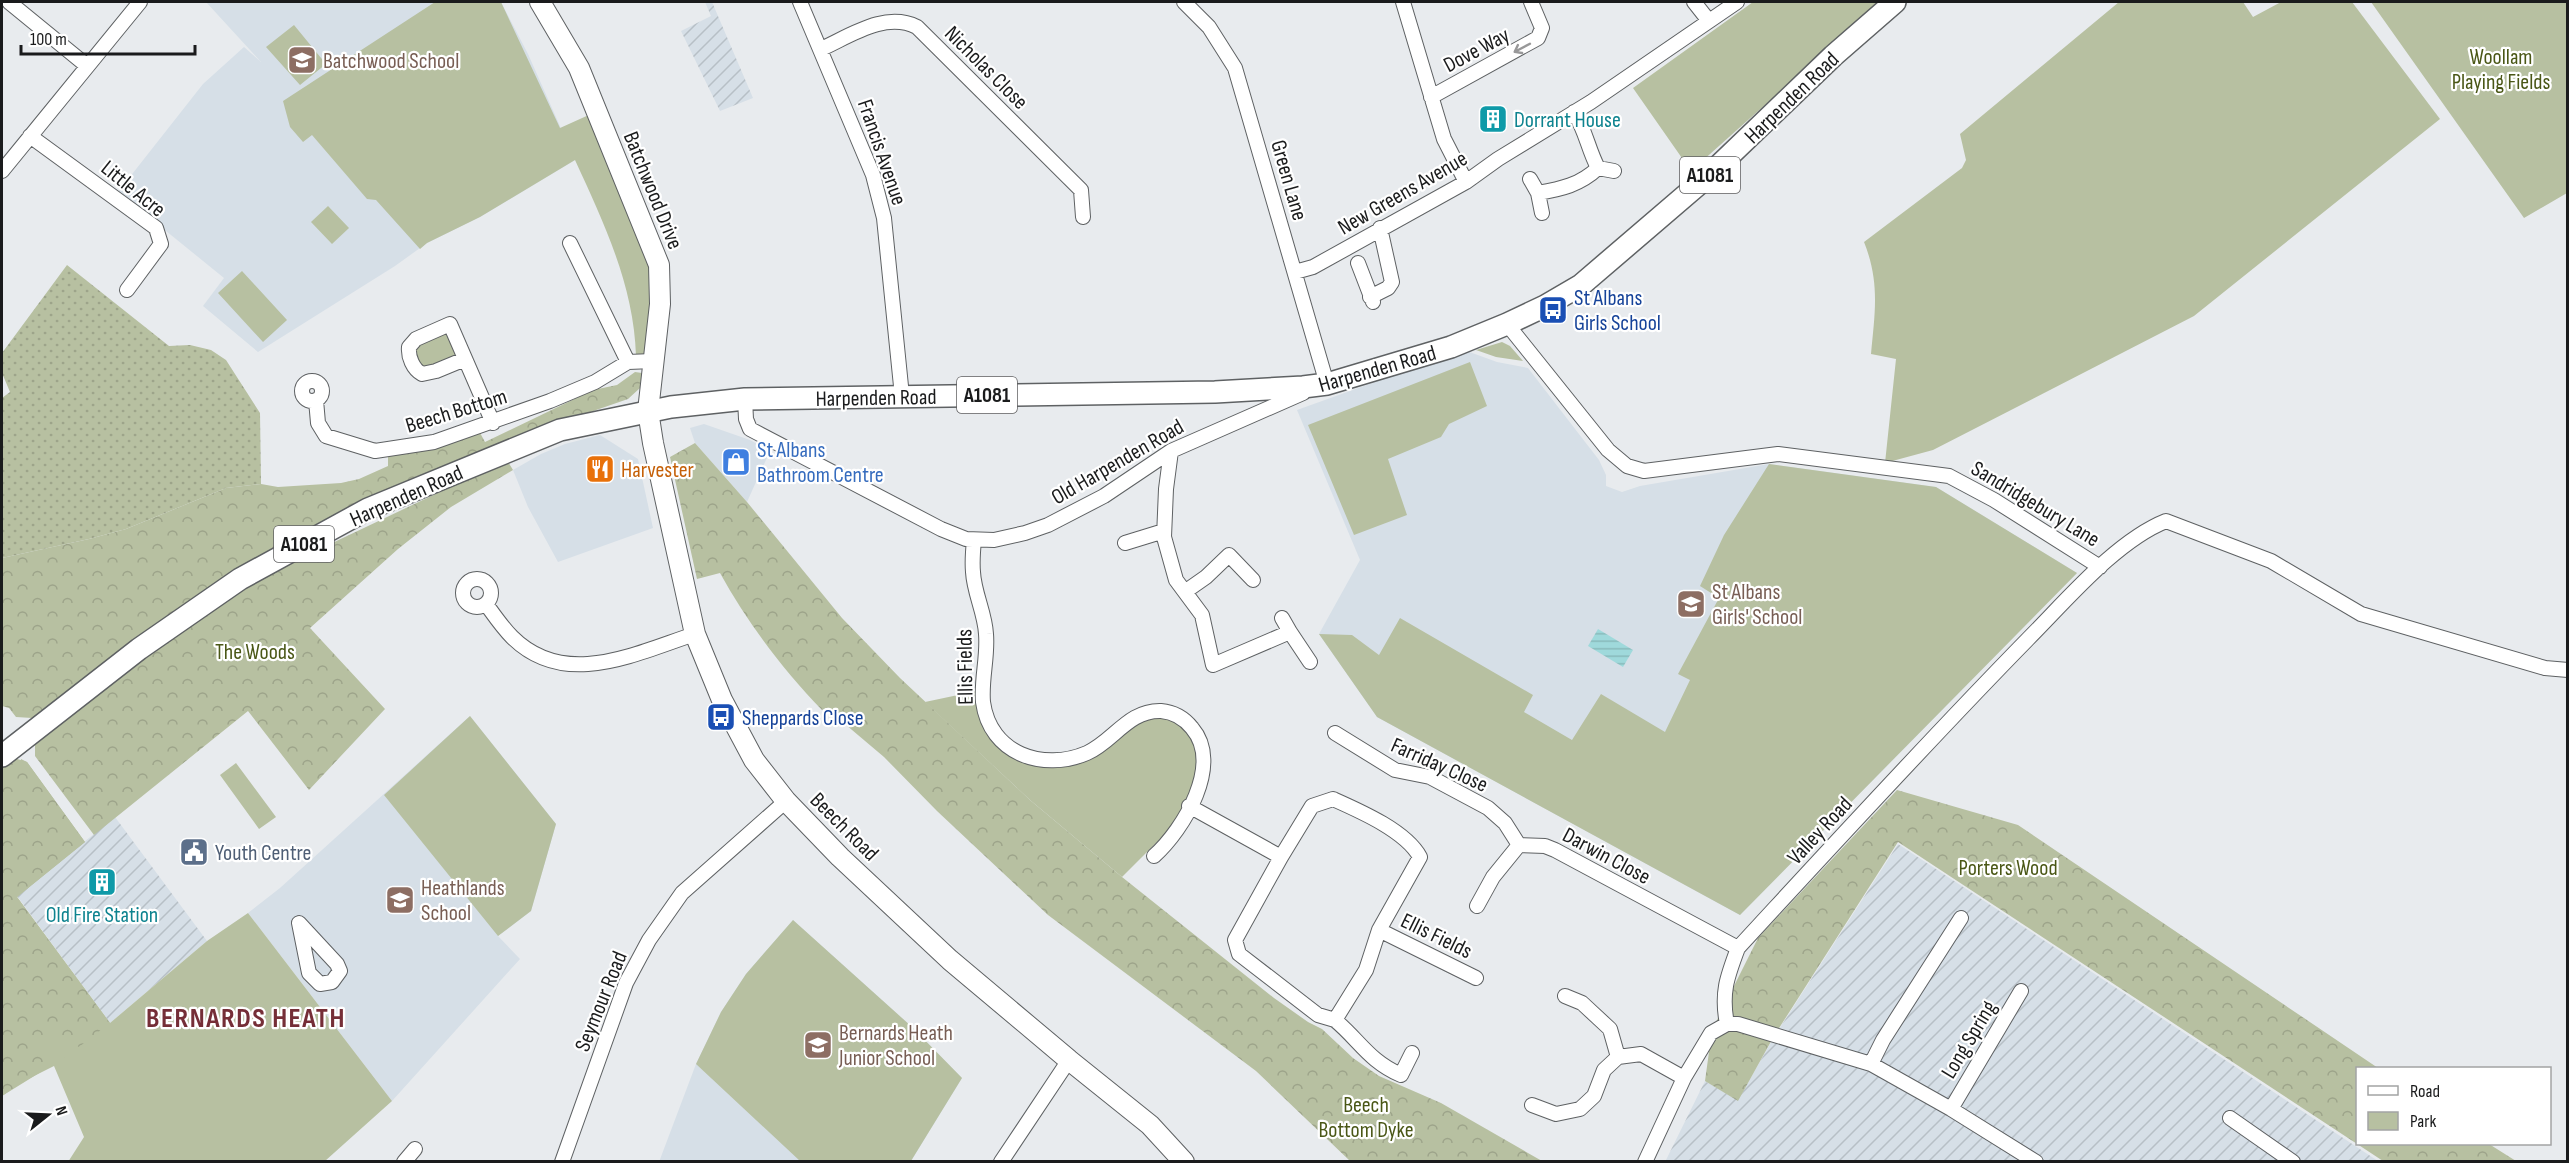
<svg xmlns="http://www.w3.org/2000/svg" width="2569" height="1163" viewBox="0 0 2569 1163" font-family="'Sofia Sans Condensed',sans-serif">
  <defs>
    <pattern id="industrial-furrows" width="10" height="10" patternUnits="userSpaceOnUse" patternTransform="scale(1.5)"><rect width="10" height="10" fill="#d6dfe7"/><path d="M-1 1l2-2M0 10L10 0M9 11l2-2" fill="none" stroke="#b7bfc6"/></pattern>
    <pattern id="forest-crowns" width="20" height="18" patternUnits="userSpaceOnUse" patternTransform="scale(1.5)"><rect width="20" height="18" fill="#b7c0a1"/><path d="M2 6a3 3 0 1 1 6 0M12 15a3 3 0 1 1 6 0" fill="none" stroke="#9da48a"/></pattern>
    <pattern id="garden-dots" width="8" height="8" patternUnits="userSpaceOnUse" patternTransform="scale(1.5)"><rect width="8" height="8" fill="#b7c0a1"/><path d="M2 2h.1M6 6h.1" fill="none" stroke="#9da48a" stroke-width="1.8" stroke-linecap="round"/></pattern>
    <pattern id="water-rules" width="6" height="5" patternUnits="userSpaceOnUse" patternTransform="scale(1.5)"><rect width="6" height="5" fill="#9fd9db"/><path d="M0 2.5h6" fill="none" stroke="#88babb"/></pattern>
  </defs>
  <rect width="100%" height="100%" fill="#e8ebee"/>
  <path fill="#d6dfe7" d="M206,2h295l27,52 47,106 -95,57 -53,26 -32,23 -137,86 -55,-46 21,-28 -106,-86 85,-108 41,-37 17,15z
    M1464,350l33,12 31,6 71,92 7,15v11l16,6 18,-6 129,-22 167,23 141,86 -337,342 -363,-198 -58,-83 41,-74 -63,-150z
    M704,424l46,16 20,11 -23,51 -52,-59 -5,-15z
    M600,435l38,24 15,69 -95,34 -30,-55 -15,-37 28,-16 24,-10z
    M470,716l86,108 -25,87 -33,25 22,23 -128,142 -144,-188 32,-25z
    M793,920l119,107 50,51 -51,83 -252,1 37,-98 25,-52 25,-38z"/>
  <path fill="url(#industrial-furrows)" d="M705,2h7l41,96 -33,13 -39,-80 30,-15z
    M115,817l92,124 -97,82 -93,-127z
    M1898,844l480,317 -713,1 40,-81 33,19 36,-63z"/>
  <path fill="#b7c0a1" d="M435,2h66l59,126 31,-14 57,138 6,31 -9,69 -4,4h-5c-2,-70 -32,-133 -61,-196l-95,57 -53,26 -7,6 -44,-49 -9,-1 -55,-64 -9,7 -13,-15 -7,-26z
    M1753,2h127l-189,169 -58,-83z
    M2119,2h124l10,15 28,-15h71l88,117 -246,197 -261,134 -48,13 11,-104 -25,-5c4,-42 9,-72 -7,-112l98,-74 4,-8 -6,-26z
    M2371,2h196v191l-43,25z
    M294,25l32,39 -26,21 -34,-38z
    M328,206l21,22 -17,16 -21,-22z
    M242,271l45,49 -24,22 -45,-49z
    M445,332l4,2 8,22c-12,6 -26,16 -39,9l-4,-16 2,-4z
    M1502,342l8,4 13,15 -27,-4 -20,-7z
    M1470,362l17,44 -38,18 -8,13 -53,22 19,56 -53,20 -46,-110z
    M1769,464l167,23 141,86 -337,342 -363,-198 -58,-83 33,1 27,20 21,-37 133,77 -9,17 48,28 29,-46 64,38 25,-52 -12,-6 41,-76 -19,-12 24,-51z
    M977,691l23,57 23,14 17,4 14,1 36,-9 17,-9 24,-24 11,-5 21,-3 9,2 16,11 11,27 -4,27 -23,43 -50,50 -92,-77 -105,-98z
    M470,716l86,108 -25,87 -33,25 -114,-141z
    M21,759l6,3 58,80 -68,55 93,126 97,-82 41,-28 144,188 -67,60 -257,1 16,-25 -30,-71 -34,17 -18,13z
    M236,763l40,54 -17,12 -39,-54z
    M793,920l119,107 50,51 -51,83h-111l-104,-97 25,-52 25,-38z"/>
  <path fill="url(#forest-crowns)" d="M635,372l7,1 -2,15 -12,11 -81,28 -182,79 -333,212 -16,-1 -7,-9 -7,-2v-148l87,-19 37,-10 100,-41 35,-4 17,3 63,-4 18,-4 29,-13v-14l91,-21 6,11 108,-52 24,-5z
    M695,443l52,59 95,116 58,60 130,122 92,77 152,121 34,24 14,7 31,29 26,18 62,27 101,58h-192l-94,-90 -208,-156 -111,-104 -53,-54 -58,-49 -4,2c-39,-40 -75,-88 -102,-137l-23,6 -27,-122z
    M507,460l6,10 -62,37 -53,42 -88,79 75,81 -76,81 -61,-79 -154,124 -59,-79v-14l108,-90 124,-78z
    M14,758l13,4 58,80 -68,55 93,126 -31,24 -29,-16h-3l-8,18 1,6 25,2 -63,39v-332z
    M1897,790l121,35 360,243h-20v76h131l27,17h-133l-485,-319 -124,194 -36,65 -33,-20 7,-51 46,-92z"/>
  <path fill="url(#garden-dots)" d="M67,265l102,81 21,-1 21,5 15,10 34,53 1,71 -35,4 -100,41 -37,10 -87,19v-160l8,-6 -8,-19v-20z"/>
  <path fill="url(#water-rules)" d="M1598,629l35,21 -10,17 -35,-21z"/>
  <g fill="none" stroke-linecap="round" stroke-linejoin="round">
    <g stroke="#5e6163" stroke-width="16">
      <path id="street" d="M9,2l77,63
        M800,2l73,173 11,43 18,178
        M1184,2l25,25 26,41 92,316
        M1403,2l41,137 22,43
        M1694,2l15,19
        M821,49c29,-13 64,-38 96,-22l164,163 2,27
        M1431,97l107,-59 4,-10 -11,-26
        M1574,112c12,19 14,37 24,56
        M30,136l126,92 5,16 -34,46
        M1598,168l16,3
        M2,171l138,-169
        M1530,179l8,14c23,-4 42,-8 60,-25
        M1538,193l4,20
        M570,243l58,119
        M1358,263l15,39
        M1295,272l18,-5 153,-85 32,-23 93,-57 146,-100
        M1370,297l18,-9 4,-6 -12,-54
        M1507,324l101,126 19,16 17,5 134,-17 171,22 45,24 106,67
        M465,359l-29,12 -14,3c-9,-5 -14,-17 -13,-27l7,-8 34,-15 43,99
        M302 391a10 10 0 1 1 20 0a10 10 0 1 1-20 0Z
        M745,399l1,20 4,10 191,100 25,10 28,1 31,-7 23,-8 56,-29 67,-45 132,-58
        M316,400l2,23 8,13 49,15 59,-9 116,-41 45,-19 33,-20 25,-1
        M1171,451l-5,38 -2,48 12,43 26,35 11,50 77,-33 20,30
        M974,540c-1,10 -2,21 -1,32 1,21 12,41 13,62 2,23 -5,45 -3,68 7,52 60,70 104,51 27,-12 41,-43 74,-42 12,1 23,7 31,17 31,36 -8,101 -38,128
        M1125,543l39,-12
        M463 593a14 14 0 1 1 28 0a14 14 0 1 1-28 0Z
        M1186,591l20,-14 23,-22 24,25
        M486,604c8,11 16,23 26,33 53,53 124,16 183,-3
        M1282,618l8,14
        M1335,733l60,37 35,7 58,31 17,15 14,22
        M1189,806l92,51 31,-51 21,-7c27,12 73,32 87,58l-41,73 -13,40 -31,50 -17,-5 -79,-61 -4,-14 46,-83
        M1519,845l26,1 10,4 183,98
        M1477,906l16,-29 26,-32
        M299,923l38,41 3,7 -8,11 -12,2 -11,-11z
        M1379,930l97,48
        M1565,996l17,7 28,26 8,28
        M1335,1020c25,21 34,41 66,55l11,-22
        M1727,1024c-6,-31 0,-47 11,-76 96,-104 191,-208 290,-309 38,-38 88,-98 138,-118l105,40 90,53 184,54 23,2
        M1871,1064l12,-24 78,-122
        M1532,1105l24,9 24,-5 14,-13 10,-26 14,-13 23,-3 43,24
        M1951,1109l70,-118
        M2230,1118l63,44
        M404,1162l11,-13
        M562,1162l64,-179 23,-43 33,-47 104,-92
        M1001,1162l68,-102
        M1645,1162l39,-84 27,-45 16,-9h11l133,40 80,45 85,53"/>
    </g>
    <g stroke="#5e6163" stroke-width="22">
      <path id="secondary" d="M540,2l39,66 80,197 1,39 -12,107 5,32 42,191 27,66 32,60 32,41 54,56 110,103 119,100 81,65 34,37"/>
    </g>
    <g stroke="#5e6163" stroke-width="24">
      <path id="primary" d="M2,756l137,-107 101,-70 128,-70 192,-79 111,-23 74,-8 470,-7 88,-5 24,-3 124,-37 56,-23 38,-18 36,-21 126,-108 126,-121 62,-54"/>
    </g>
    <use href="#street" stroke="#fff" stroke-width="14"/>
    <use href="#secondary" stroke="#fff" stroke-width="20"/>
    <use href="#primary" stroke="#fff" stroke-width="21"/>
  </g>
  <defs><path id="oneway-shaft" d="M-6 0H5M1.5-3L5.5 0L1.5 3" fill="none" stroke-width="1.6" stroke-linecap="round" stroke-linejoin="round" transform="scale(1.5)"/></defs>
  <use stroke="#989899" href="#oneway-shaft" transform="translate(1522 48) rotate(152)"/>
  <defs>
    <g id="school-square" transform="scale(1.5)"><rect x="-9" y="-9" width="18" height="18" rx="4" fill="#8d6e63" stroke="#fff"/><path d="M0-5L7-2L0 1L-7-2ZM-4 1L0 2.5L4 1V4Q0 6-4 4Z" fill="#fff"/></g>
    <g id="building-square" transform="scale(1.5)"><rect x="-9" y="-9" width="18" height="18" rx="4" fill="#0f9aa8" stroke="#fff"/><path d="M-4-6H4V6H1V3H-1V6H-4ZM-2.5-4.3h1.7v1.8h-1.7ZM.8-4.3h1.7v1.8H.8ZM-2.5-1h1.7V.8h-1.7ZM.8-1h1.7V.8H.8Z" fill="#fff"/></g>
    <g id="bus-square" transform="scale(1.5)"><rect x="-9" y="-9" width="18" height="18" rx="4" fill="#1a4fb4" stroke="#fff"/><path d="M-5-6H5V4H4V6H2V4H-2V6H-4V4H-5ZM-3.5-4V0h7V-4ZM-3.5 1.2v1.5H-2V1.2ZM2 1.2v1.5H3.5V1.2Z" fill="#fff"/></g>
    <g id="shop-square" transform="scale(1.5)"><rect x="-9" y="-9" width="18" height="18" rx="4" fill="#3f7fe0" stroke="#fff"/><path d="M-5-2.5h2.3a2.7 3.5 0 0 1 5.4 0H5L5.5 6h-11ZM-1.5-2.5h3a1.5 2.3 0 0 0-3 0Z" fill="#fff"/></g>
    <g id="restaurant-square" transform="scale(1.5)"><rect x="-9" y="-9" width="18" height="18" rx="4" fill="#e8710a" stroke="#fff"/><path d="M-5-6h1v4h1v-4h1v4h1v-4h1v5L-1.5 .5V6h-2V.5L-5-1ZM5-6V6H3V1.5H1.5Q1.5-4 5-6Z" fill="#fff"/></g>
    <g id="civic-square" transform="scale(1.5)"><rect x="-9" y="-9" width="18" height="18" rx="4" fill="#5c6f8a" stroke="#fff"/><path d="M-.6-6.5H3V-4.5H.6V-3L4-1V1h2V6H-6V1h2V-1L-.6-3ZM-1.2 2.5V6h2.4V2.5Z" fill="#fff"/></g>
  </defs>
  <g fill-rule="evenodd">
    <use href="#school-square" x="302" y="60"/>
    <use href="#building-square" x="1493" y="119"/>
    <use href="#bus-square" x="1553" y="310"/>
    <use href="#shop-square" x="736" y="462"/>
    <use href="#restaurant-square" x="600" y="469"/>
    <use href="#school-square" x="1691" y="604"/>
    <use href="#bus-square" x="721" y="717"/>
    <use href="#civic-square" x="194" y="852"/>
    <use href="#building-square" x="102" y="882"/>
    <use href="#school-square" x="400" y="900"/>
    <use href="#school-square" x="818" y="1045"/>
  </g>
  <g text-anchor="middle" stroke-width="4.5" stroke-linejoin="round" paint-order="stroke">
    <g fill="#fff" stroke="#5f5f60" stroke-width="1.5">
      <rect x="1680" y="157" width="60" height="36" rx="4.5"/>
      <rect x="957" y="377" width="60" height="36" rx="4.5"/>
      <rect x="274" y="526" width="60" height="36" rx="4.5"/>
    </g>
    <g font-size="21" font-weight="bold" fill="#1a1b1c">
      <text x="1710" y="182">A1081</text>
      <text x="987" y="402">A1081</text>
      <text x="304" y="551">A1081</text>
    </g>
    <g font-size="22" fill="#1a1b1c" stroke="#fff">
      <text transform="translate(1476 49) rotate(-28)" y="8">Dove Way</text>
      <text transform="translate(987 67) rotate(45)" y="8">Nicholas Close</text>
      <text transform="translate(1791 97) rotate(-44)" y="8">Harpenden Road</text>
      <text transform="translate(883 152) rotate(71)" y="8">Francis Avenue</text>
      <text transform="translate(1290 180) rotate(74)" y="8">Green Lane</text>
      <text transform="translate(134 188) rotate(39)" y="8">Little Acre</text>
      <text transform="translate(654 190) rotate(68)" y="8">Batchwood Drive</text>
      <text transform="translate(1402 192) rotate(-30)" y="8">New Greens Avenue</text>
      <text transform="translate(1377 368) rotate(-16)" y="8">Harpenden Road</text>
      <text transform="translate(876 397) rotate(-1)" y="8">Harpenden Road</text>
      <text transform="translate(456 410) rotate(-17)" y="8">Beech Bottom</text>
      <text transform="translate(1117 461) rotate(-30)" y="8">Old Harpenden Road</text>
      <text transform="translate(406 495) rotate(-24)" y="8">Harpenden Road</text>
      <text transform="translate(2036 503) rotate(31)" y="8">Sandridgebury Lane</text>
      <text transform="translate(964 667) rotate(-91)" y="8">Ellis Fields</text>
      <text transform="translate(1440 764) rotate(24)" y="8">Farriday Close</text>
      <text transform="translate(845 826) rotate(45)" y="8">Beech Road</text>
      <text transform="translate(1819 830) rotate(-47)" y="8">Valley Road</text>
      <text transform="translate(1607 855) rotate(28)" y="8">Darwin Close</text>
      <text transform="translate(1437 935) rotate(26)" y="8">Ellis Fields</text>
      <text transform="translate(600 1001) rotate(-68)" y="8">Seymour Road</text>
      <text transform="translate(1968 1039) rotate(-59)" y="8">Long Spring</text>
    </g>
    <g font-size="22" fill="#4a5716" stroke="#fff">
      <text x="2501" y="64">Woollam<tspan x="2501" dy="25">Playing Fields</tspan></text>
      <text x="255" y="659">The Woods</text>
      <text x="2008" y="875">Porters Wood</text>
      <text x="1366" y="1112">Beech<tspan x="1366" dy="25">Bottom Dyke</tspan></text>
    </g>
    <g font-size="22" fill="#785e54" stroke="#fff" text-anchor="start">
      <text x="323" y="68">Batchwood School</text>
      <text x="1712" y="599">St Albans<tspan x="1712" dy="25">Girls' School</tspan></text>
      <text x="421" y="895">Heathlands<tspan x="421" dy="25">School</tspan></text>
      <text x="839" y="1040">Bernards Heath<tspan x="839" dy="25">Junior School</tspan></text>
    </g>
    <g font-size="22" fill="#0d838f" stroke="#fff" text-anchor="start">
      <text x="1514" y="127">Dorrant House</text>
      <text x="102" y="922" text-anchor="middle">Old Fire Station</text>
    </g>
    <g font-size="22" fill="#164399" stroke="#fff" text-anchor="start">
      <text x="1574" y="305">St Albans<tspan x="1574" dy="25">Girls School</tspan></text>
      <text x="742" y="725">Sheppards Close</text>
    </g>
    <g font-size="22" fill="#366cbe" stroke="#fff" text-anchor="start">
      <text x="757" y="457">St Albans<tspan x="757" dy="25">Bathroom Centre</tspan></text>
    </g>
    <g font-size="22" fill="#c56008" stroke="#fff" text-anchor="start">
      <text x="621" y="477">Harvester</text>
    </g>
    <g font-size="22" fill="#4e5e75" stroke="#fff" text-anchor="start">
      <text x="215" y="860">Youth Centre</text>
    </g>
    <g font-size="28" font-weight="bold" letter-spacing="1.5" fill="#752e37" stroke="#fff">
      <text x="246" y="1027">BERNARDS HEATH</text>
    </g>
  </g>
  <rect width="2569" height="1163" fill="none" stroke="#1a1b1c" stroke-width="6"/>
  <rect x="2356" y="1067" width="195" height="78" fill="#ffffff" stroke="#a3a4a4" stroke-width="1.5"/>
  <rect x="2368" y="1086" width="30" height="9" fill="#ffffff" stroke="#a3a4a4" stroke-width="1.5"/>
  <text x="2410" y="1097" font-size="18" fill="#1a1b1c">Road</text>
  <rect x="2368" y="1112" width="30" height="18" fill="#b7c0a1" stroke="#a3a4a4" stroke-width="1.5"/>
  <text x="2410" y="1127" font-size="18" fill="#1a1b1c">Park</text>
  <g transform="translate(48 1115) rotate(72)" stroke="#ffffff" stroke-width="4.5" paint-order="stroke">
  <path d="M0-4.5L10 22L0 15L-10 22Z" fill="#1a1b1c"/>
  <text y="-9" font-size="16" font-weight="bold" text-anchor="middle" fill="#1a1b1c">N</text>
  </g>
  <path d="M21 45v9h174v-9" fill="none" stroke="#1a1b1c" stroke-width="3"/>
  <text x="30" y="45" font-size="18" fill="#1a1b1c" stroke="#ffffff" stroke-width="4.5" paint-order="stroke">100 m</text>
</svg>
